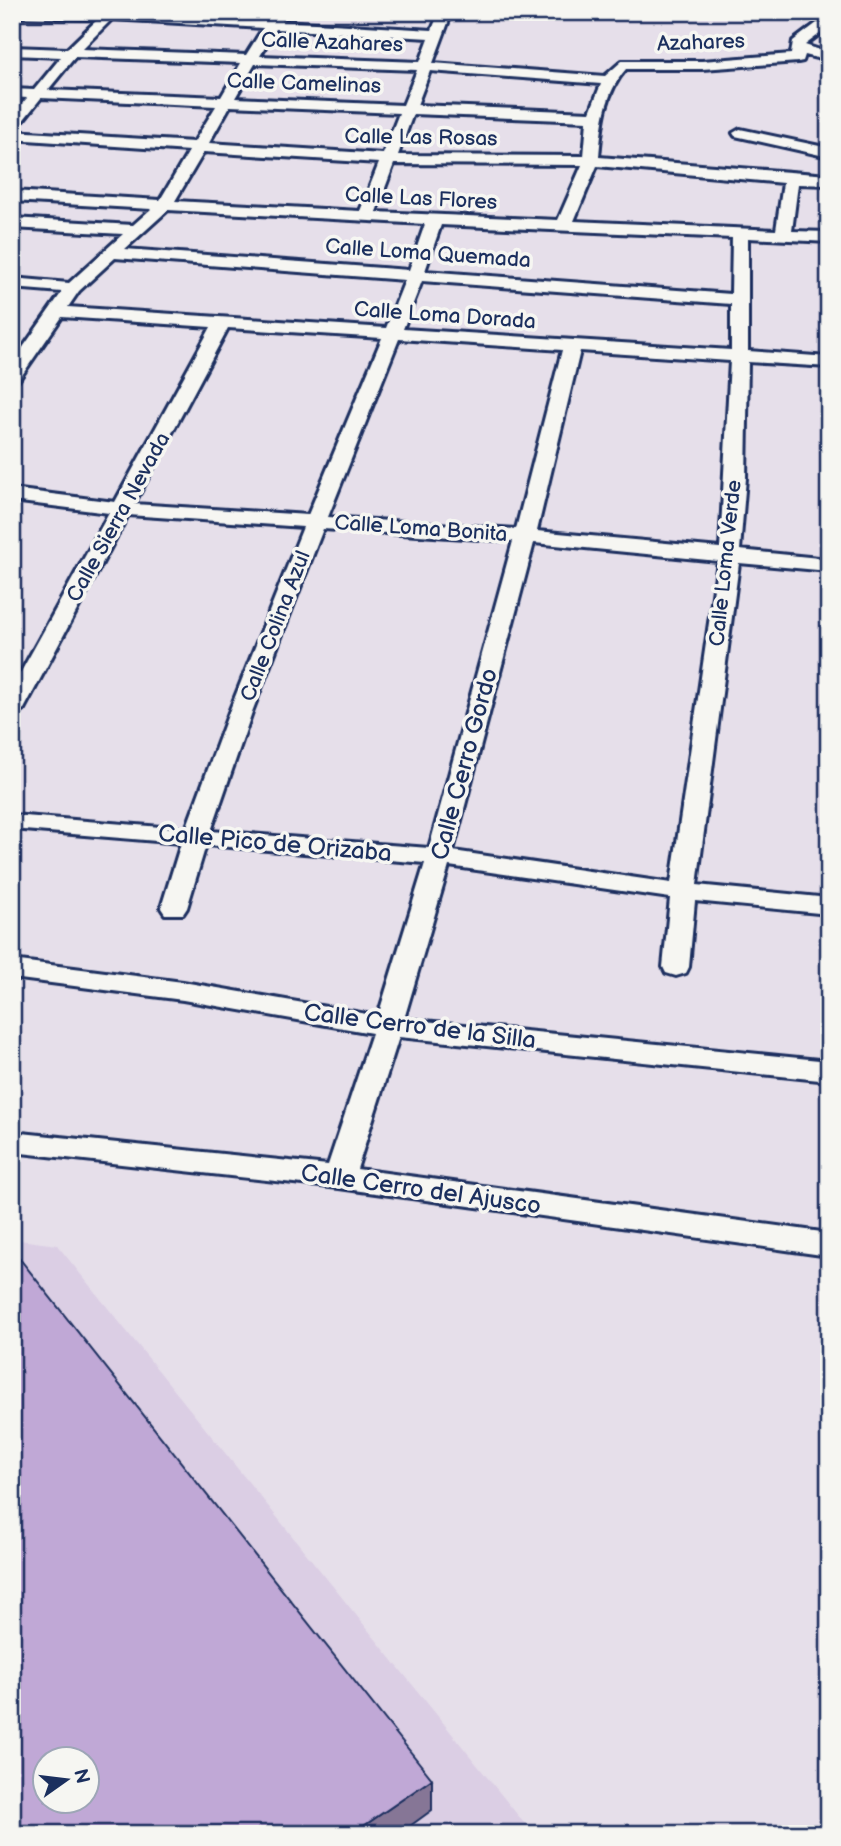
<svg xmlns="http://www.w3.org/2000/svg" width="841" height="1846" viewBox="0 0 841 1846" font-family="'Balsamiq Sans',sans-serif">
  <rect width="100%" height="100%" fill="#e6dfea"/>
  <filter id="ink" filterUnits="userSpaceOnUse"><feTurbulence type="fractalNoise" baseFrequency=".0143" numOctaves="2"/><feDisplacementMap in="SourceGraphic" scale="14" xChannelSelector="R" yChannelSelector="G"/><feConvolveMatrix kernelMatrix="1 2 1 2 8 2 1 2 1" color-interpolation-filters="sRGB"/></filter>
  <g filter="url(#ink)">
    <path fill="#dbcee4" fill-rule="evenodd" d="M12,1239l45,6 476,589h-521zM46,1758h42v42h-42z"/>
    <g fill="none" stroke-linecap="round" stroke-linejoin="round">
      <g stroke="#1b2f5e" stroke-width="6">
        <path id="street" d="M12,12h118l138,8 8,-8h14l-8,9 150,9 7,-18h13l-19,51 172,13 17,-15h80l89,-7 2,-13 24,-18h12v8l-4,-1 -20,15 24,8v8l-24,-6 -2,6 -5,1 -96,7h-76c-22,25 -24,56 -27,88l230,18v10l-31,-1 -6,47 37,1v10l-81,-4v113l81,6v10l-81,-5 -2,116 -6,72 89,9v12l-90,-8 -42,322 132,13v16l-134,-13 -6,66 -3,6 -10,3 -10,-3 -3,-6 7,-69 -221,-32 -45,153 425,42v20l-430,-44 -42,132 472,64v23l-490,-68 -327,-36v-20l316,33 44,-132 -189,-33 -171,-22v-18l171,22 195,34 47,-153 -219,-18 -19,63 -4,6h-18l-4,-6 20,-65 -169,-14v-14l174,14 43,-117 74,-185 -175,-12 -104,194 -12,7v-28l97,-175 -97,-12v-12l103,13 96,-175 -149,-10 -44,64 -6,1v-19l50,-71 -50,-4v-10l57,5 54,-49 -111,-6v-10l121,7 18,-16 -139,-8v-10l148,9 29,-49 -177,-12v-8l182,11 22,-36 -175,-8 -24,30 -5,1v-14l15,-17 -15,-1v-8l22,1 27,-33 -49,-2v-8l55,2 31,-30 -86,-2zM112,19l151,9 -17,27 -164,-6zM276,29l153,9 -9,24 -160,-6zM75,57l166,6 -20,34 -173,-7zM255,64l162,6 -14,35 -168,-7zM430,71l171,13 -11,28 -173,-7zM230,106l169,7 -16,41 -174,-11zM413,114l174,7 -3,35 -186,-1zM204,152l175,11 -19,48 -185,-10zM394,164l188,1 -24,55 -182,-8zM597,166l186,17 -7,47 -202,-9zM168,210l257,14 -16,46 -284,-21zM441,225l291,13 -1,56 -306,-23zM115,258l290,22 -19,48 -318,-21 11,-16zM422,281l309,23v46l-328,-21zM228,328l154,10 -74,177 -174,-11zM399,339l163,11 -46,179 -188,-12zM580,351l150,10 -10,187 -183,-17zM323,529l190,12 -84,307 -218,-17 41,-119zM534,543l184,18 -47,322 -218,-32z
          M740,129l89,19v9l-94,-21 -2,-3z"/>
      </g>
      <use href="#street" fill="#f6f6f2" fill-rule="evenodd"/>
    </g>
    <path fill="#867696" stroke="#1b2f5e" stroke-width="2" d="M432,1779v31l-33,24h-47z"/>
    <path fill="#c0a8d6" stroke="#1b2f5e" stroke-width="2" fill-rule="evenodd" d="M12,1249l420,530 -80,55h-340zM46,1759h42v42h-42z"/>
  </g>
  <g text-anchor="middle" stroke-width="7" stroke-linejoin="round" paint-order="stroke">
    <g font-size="21" fill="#1b2f5e" stroke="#f6f6f2">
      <text transform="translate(332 42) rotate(2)" y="7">Calle Azahares</text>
      <text transform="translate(701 42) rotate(-2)" y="7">Azahares</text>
      <text transform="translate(304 83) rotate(2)" y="7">Calle Camelinas</text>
      <text transform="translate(421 137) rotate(1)" y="7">Calle Las Rosas</text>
      <text transform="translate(421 198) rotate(3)" y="7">Calle Las Flores</text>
      <text transform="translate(428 253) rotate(4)" y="7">Calle Loma Quemada</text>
      <text transform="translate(445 315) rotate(4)" y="7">Calle Loma Dorada</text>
      <text transform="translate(118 517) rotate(-61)" y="7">Calle Sierra Nevada</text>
      <text transform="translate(421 528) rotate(4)" y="7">Calle Loma Bonita</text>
      <text transform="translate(725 563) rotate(-84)" y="7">Calle Loma Verde</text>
      <text transform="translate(275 626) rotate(-69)" y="7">Calle Colina Azul</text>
    </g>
    <g font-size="24" fill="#1b2f5e" stroke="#f6f6f2">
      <text transform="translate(464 764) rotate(-75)" y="8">Calle Cerro Gordo</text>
      <text transform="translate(275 843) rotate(5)" y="8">Calle Pico de Orizaba</text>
      <text transform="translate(420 1026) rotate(7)" y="8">Calle Cerro de la Silla</text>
      <text transform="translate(421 1189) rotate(8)" y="8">Calle Cerro del Ajusco</text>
    </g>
  </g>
  <rect width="841" height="1846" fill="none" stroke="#f6f6f2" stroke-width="42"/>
  <rect x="21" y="21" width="799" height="1804" fill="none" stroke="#1b2f5e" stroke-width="2.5" filter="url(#ink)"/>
  <g transform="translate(66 1780) rotate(76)"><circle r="33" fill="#f6f6f2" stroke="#9ea6b7" stroke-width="2"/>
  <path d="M0-5L12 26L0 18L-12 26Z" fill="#1b2f5e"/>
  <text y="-10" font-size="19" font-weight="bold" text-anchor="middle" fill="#1b2f5e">N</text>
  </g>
</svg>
